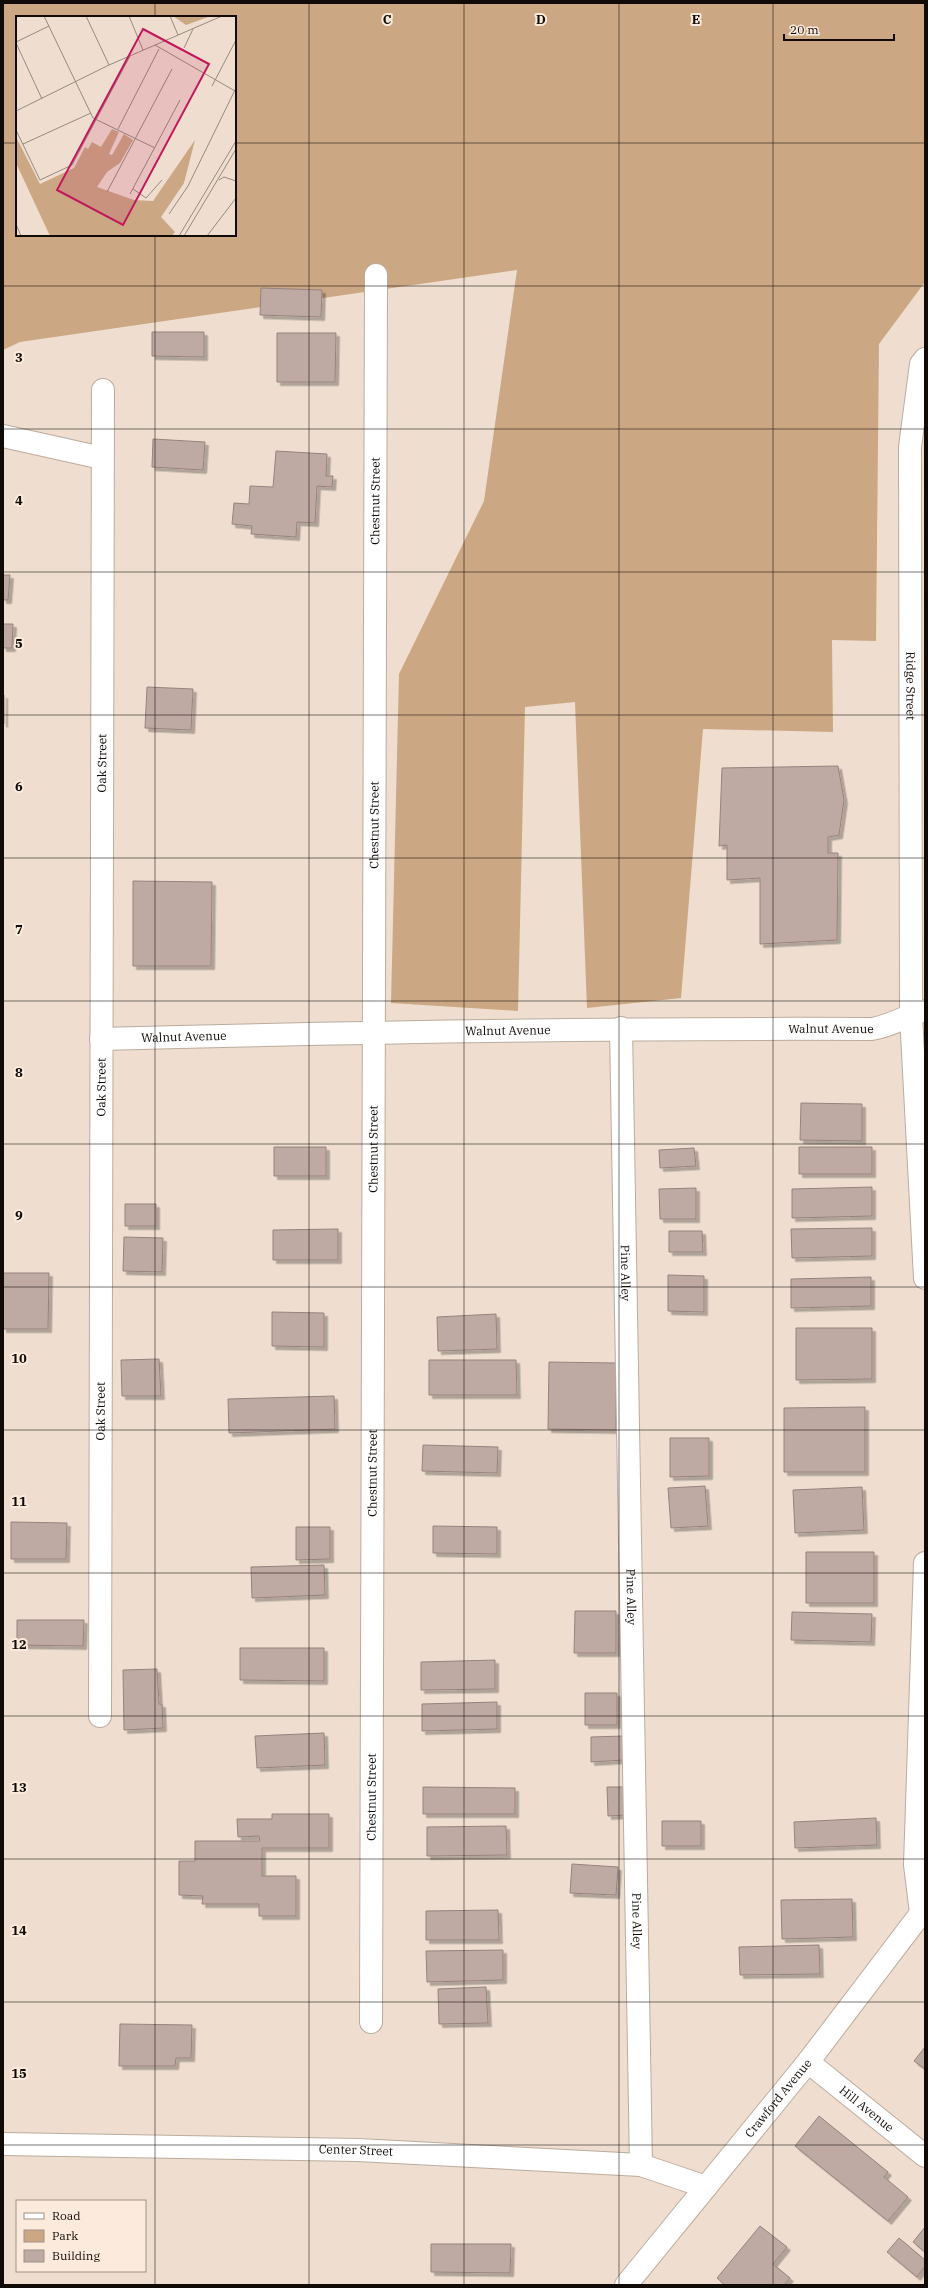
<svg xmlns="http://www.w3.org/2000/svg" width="928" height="2288" viewBox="0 0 928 2288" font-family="'IBM Plex Serif',serif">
  <defs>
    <filter id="shadow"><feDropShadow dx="3.5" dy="3.5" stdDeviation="0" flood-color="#0004"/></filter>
  </defs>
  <rect width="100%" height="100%" fill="#efdecf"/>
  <path fill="#cba784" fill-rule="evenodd" d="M3,3h922v279l-46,62 -3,297 -44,-1 1,92 -130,-3 -22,269 -94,10 -12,-306 -50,5 -7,304 -127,-8 8,-329 85,-173 33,-231 -497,72 -17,8zM17,17h218v218h-218z"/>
  <path fill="#bfa9a3" stroke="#97827d" filter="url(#shadow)" d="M261,288l61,2 -1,27 -61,-2z
    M152,332h52v25l-52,-1z
    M277,333h59l-1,49h-58z
    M153,439l52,3 -2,28 -51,-3z
    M276,451l51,3 -1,22h7l-1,11 -15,-1 -2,37 -18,-1 -1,15 -45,-3 1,-8 -20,-2 2,-21 15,1 1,-18 23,1z
    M3,575h7l-2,25h-5z
    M3,624h10l-1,24h-9z
    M147,687l46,2 -2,41 -46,-2z
    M3,695h1v29l-1,-1z
    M838,766l6,34 -5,35 -11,2v16h10l-1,87 -77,4v-66l-33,2v-35l-8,1 3,-78z
    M133,881l79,1 -1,84h-78z
    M801,1103l61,1v37l-62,-1z
    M274,1147h52v29h-52z
    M799,1147h73v27h-73z
    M694,1148l2,18 -36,2 -1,-18z
    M872,1187v29l-80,2v-29z
    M696,1188v31h-36l-1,-30z
    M125,1204h31v22h-31z
    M872,1228v28l-80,2 -1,-29z
    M338,1229v31h-65v-30z
    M669,1231h33l1,21h-34z
    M124,1237l39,1 -1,34 -39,-1z
    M3,1273h46l-1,56h-45z
    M668,1275l36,1v36l-36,-1z
    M871,1277v29l-80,2v-29z
    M272,1312l52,1v34l-52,-1z
    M496,1314l1,35 -59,2 -1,-34z
    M796,1328h76v51l-76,1z
    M159,1359l2,37h-39l-1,-36z
    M429,1360h87l1,35h-88z
    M549,1362l67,1v67l-68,-1z
    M334,1396l1,33 -106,4 -1,-34z
    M865,1407v65h-81v-64z
    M670,1438h39v38l-39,1z
    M423,1445l75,2 -1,26 -75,-2z
    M705,1486l3,40 -37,2 -3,-40z
    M862,1487l2,43 -69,3 -2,-43z
    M11,1522l56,1 -1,36h-55z
    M433,1526l64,1v27l-64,-1z
    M296,1527h34v32l-34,1z
    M806,1552h68v51h-68z
    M324,1565l1,30 -73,3 -1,-31z
    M575,1611h41v42h-42z
    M792,1612l80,2 -1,28 -80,-2z
    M17,1620h67l-1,26 -66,-1z
    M240,1648h84v33l-84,-1z
    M495,1660v29l-74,1v-28z
    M157,1669l2,35h3l1,24 -39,2 -1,-60z
    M585,1693h32v32h-32z
    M497,1702v27l-75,2v-27z
    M324,1733l1,32 -68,3 -2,-32z
    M623,1736l1,24 -33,2v-25z
    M423,1787l92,1v26h-92z
    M607,1787h19l1,28 -19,1z
    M272,1814h57v34h-67v28h34v40h-37v-12h-57l1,-8 -24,-1v-34h16v-20h65l-1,-5 -21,1 -1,-18h35z
    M876,1818l1,27 -82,3 -1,-26z
    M662,1821h39v25h-39z
    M506,1826l1,29 -80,1v-29z
    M572,1864l46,3 -2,28 -46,-2z
    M852,1899l1,38 -71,2 -1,-39z
    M498,1910l1,30h-73v-29z
    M819,1945l1,29 -80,1 -1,-28z
    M503,1950v30l-76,2 -1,-31z
    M486,1987l2,36 -49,1 -1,-35z
    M120,2024l72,1 -1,33h-15l-1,8h-56z
    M925,2047v22l-11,-8z
    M819,2116l69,56 -4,5 24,20 -20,24 -93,-75z
    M760,2226l27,21 -14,17 17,14 -6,7h-59l-8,-7z
    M925,2227v25l-12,-10z
    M899,2238l26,22v6l-8,11 -30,-25z
    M431,2244h80l-1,29 -79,-1z"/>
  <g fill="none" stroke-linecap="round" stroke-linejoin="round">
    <g stroke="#bcac9d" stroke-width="24">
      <g id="minor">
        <path id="s1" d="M925,359l-4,5 -11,83 1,568 14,263"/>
        <path d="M3,436l99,22"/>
        <path id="s2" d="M621,1028l20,1137"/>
        <path id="s3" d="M101,1039c257,-7 514,-11 771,-10 18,-3 33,-12 50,-18"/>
        <path id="s4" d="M100,1716l3,-1326"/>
        <path d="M921,1913l-6,-48 10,-302"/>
        <path id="s5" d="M371,2022l5,-1747"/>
        <path id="s6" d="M808,2062l117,94"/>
        <path id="s7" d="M3,2144l355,6 283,15 65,22"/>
        <path id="s8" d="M626,2285l182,-223 117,-154"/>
      </g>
    </g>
    <use href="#minor" stroke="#fff" stroke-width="22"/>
  </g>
  <path fill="none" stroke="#110b07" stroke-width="1" stroke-opacity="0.55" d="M155,3v14M309,3v2282M464,3v2282M619,3v2282M773,3v2282M3,143h14M235,143h690M155,235v2050M3,286h922M3,429h922M3,572h922M3,715h922M3,858h922M3,1001h922M3,1144h922M3,1287h922M3,1430h922M3,1573h922M3,1716h922M3,1859h922M3,2002h922M3,2145h922"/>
  <g text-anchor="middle" stroke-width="4" stroke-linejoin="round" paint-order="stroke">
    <g font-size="12" fill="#110b07" stroke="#fcebdc">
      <text dy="4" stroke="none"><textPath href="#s5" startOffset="1521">Chestnut Street</textPath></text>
      <text dy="4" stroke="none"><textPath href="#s1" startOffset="329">Ridge Street</textPath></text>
      <text dy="4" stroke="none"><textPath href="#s4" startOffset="953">Oak Street</textPath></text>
      <text dy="4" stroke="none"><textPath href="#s5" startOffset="1197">Chestnut Street</textPath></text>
      <text dy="4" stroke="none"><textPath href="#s3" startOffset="730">Walnut Avenue</textPath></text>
      <text dy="4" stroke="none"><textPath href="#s3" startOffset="407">Walnut Avenue</textPath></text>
      <text dy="4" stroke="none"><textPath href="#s3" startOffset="83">Walnut Avenue</textPath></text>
      <text dy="4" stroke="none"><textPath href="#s4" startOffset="629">Oak Street</textPath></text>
      <text dy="4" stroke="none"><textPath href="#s5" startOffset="873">Chestnut Street</textPath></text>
      <text dy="4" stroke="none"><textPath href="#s2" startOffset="245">Pine Alley</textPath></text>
      <text dy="4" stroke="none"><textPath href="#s4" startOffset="305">Oak Street</textPath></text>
      <text dy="4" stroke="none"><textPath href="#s5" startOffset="549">Chestnut Street</textPath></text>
      <text dy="4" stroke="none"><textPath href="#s2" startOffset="569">Pine Alley</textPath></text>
      <text dy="4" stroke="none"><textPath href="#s5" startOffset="225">Chestnut Street</textPath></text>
      <text dy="4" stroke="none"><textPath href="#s2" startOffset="893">Pine Alley</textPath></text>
      <text dy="4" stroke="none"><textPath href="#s8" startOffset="241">Crawford Avenue</textPath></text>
      <text dy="4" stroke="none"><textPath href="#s6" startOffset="75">Hill Avenue</textPath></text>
      <text dy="4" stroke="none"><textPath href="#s7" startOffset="353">Center Street</textPath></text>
    </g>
  </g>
  <g transform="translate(16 16)">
    <rect width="220" height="220" fill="#efdecf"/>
    <path d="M157,0h38l-25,9zM96,113l7,3 -10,22 3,1 12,-21 9,6 -13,23 -13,9 -10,15 37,13 19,1 42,-61 -11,43 -23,34 14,15 -3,4h-122l-34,-73v-26l24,47 34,-16 11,-21 3,2 4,-7 9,5z" fill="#cba784"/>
    <path fill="none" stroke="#968a7f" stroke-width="1" d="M28,0l49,102 62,30M70,0l23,49M113,0l14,34M154,0l8,19M0,26l33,-16M0,27l26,56M139,29l80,46M168,32l9,-19M196,70l24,-46M0,95l93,-46 113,-49M102,113l41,-80M0,114l24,50 32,-15 58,-109M7,128l68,-31M203,164l5,-3 12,4M117,173l13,9 16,-18M91,176l65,-123M114,178l50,-94M153,198l19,-28 48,-98M0,208l5,12M163,220l57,-95M168,220l52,-87M191,220l29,-38"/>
    <path fill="#c2185b" fill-opacity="0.15" stroke="#c2185b" stroke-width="2" d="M127,13l66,35 -86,161 -66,-35z"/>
    <rect width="220" height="220" fill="none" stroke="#110b07" stroke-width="2"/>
  </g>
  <g font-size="13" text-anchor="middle" font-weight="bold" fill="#110b07" stroke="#fcebdc" stroke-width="4" stroke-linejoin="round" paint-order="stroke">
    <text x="387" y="24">C</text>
    <text x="541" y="24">D</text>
    <text x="696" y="24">E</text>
    <text x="19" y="362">3</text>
    <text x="19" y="505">4</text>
    <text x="19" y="648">5</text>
    <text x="19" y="791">6</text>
    <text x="19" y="934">7</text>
    <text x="19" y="1077">8</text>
    <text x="19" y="1220">9</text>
    <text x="19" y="1363">10</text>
    <text x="19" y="1506">11</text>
    <text x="19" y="1649">12</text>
    <text x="19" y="1792">13</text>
    <text x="19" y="1935">14</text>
    <text x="19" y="2078">15</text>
  </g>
  <rect width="928" height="2288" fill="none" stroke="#110b07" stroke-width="8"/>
  <rect x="16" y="2200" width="130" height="72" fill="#fcebdc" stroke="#9e9187"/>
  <rect x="24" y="2213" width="20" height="6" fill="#ffffff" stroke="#9e9187"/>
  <text x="52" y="2220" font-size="12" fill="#110b07">Road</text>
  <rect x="24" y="2230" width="20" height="12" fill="#cba784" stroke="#9e9187"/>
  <text x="52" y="2240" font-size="12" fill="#110b07">Park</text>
  <rect x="24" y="2250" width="20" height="12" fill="#bfa9a3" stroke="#9e9187"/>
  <text x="52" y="2260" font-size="12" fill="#110b07">Building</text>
  <path d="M784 34v6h110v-6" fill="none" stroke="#110b07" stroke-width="2"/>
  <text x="790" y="34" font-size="12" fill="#110b07" stroke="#fcebdc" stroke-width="3" paint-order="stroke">20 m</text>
</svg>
